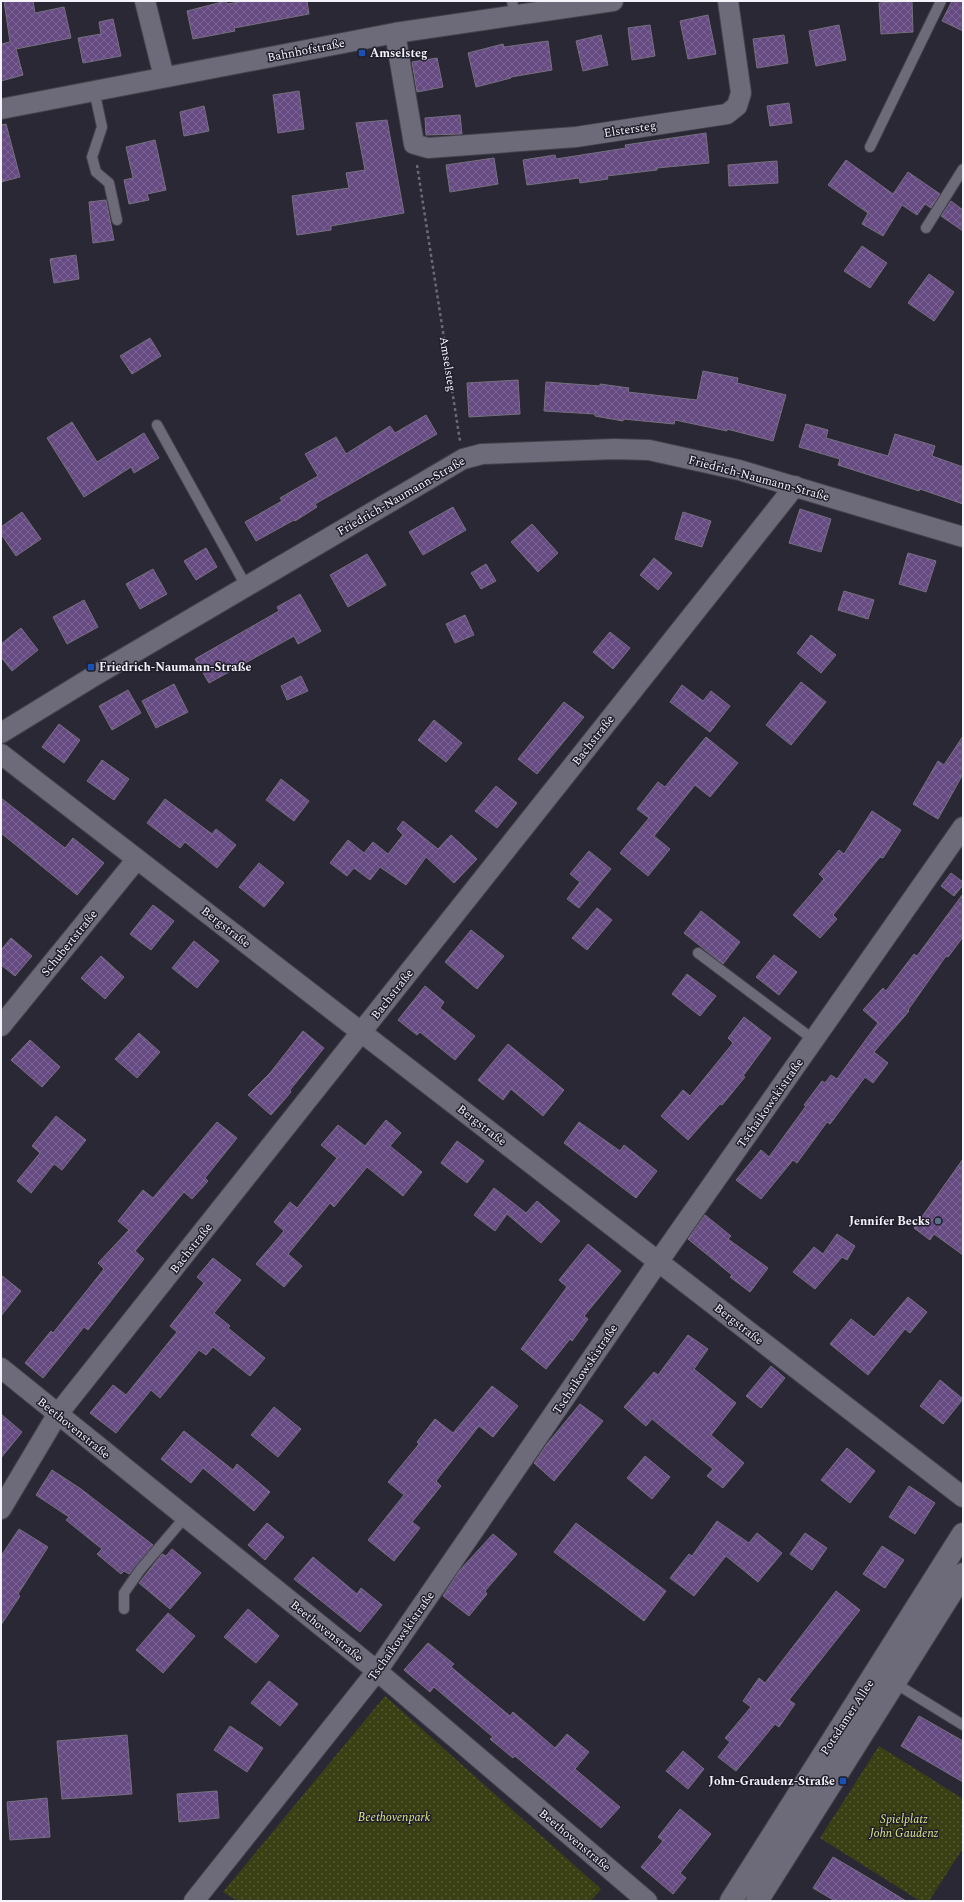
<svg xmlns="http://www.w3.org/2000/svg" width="964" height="1902" viewBox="0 0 964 1902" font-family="Spectral,serif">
  <defs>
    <pattern id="grass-dots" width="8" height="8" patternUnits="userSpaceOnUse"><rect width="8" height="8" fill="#3b4014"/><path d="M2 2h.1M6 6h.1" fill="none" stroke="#585c37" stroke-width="1.8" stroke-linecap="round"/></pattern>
    <pattern id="building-cross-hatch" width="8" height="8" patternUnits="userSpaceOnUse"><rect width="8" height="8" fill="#664a82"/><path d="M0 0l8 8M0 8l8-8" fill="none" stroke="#7c6595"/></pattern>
  </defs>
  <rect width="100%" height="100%" fill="#2a2834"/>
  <path fill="url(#grass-dots)" d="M385,1696l216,193 -10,12h-353l-15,-9z
    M879,1746l84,53v49l-34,53h-9l-100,-63z"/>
  <path fill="url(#building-cross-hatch)" stroke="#76707e" d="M4,1h29l2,12 29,-6 7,31 -55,11 7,26 -22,6v-37l9,-2z
    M226,1l1,3 19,-3h61l2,13 -75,14 1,3 -42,8 -6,-28z
    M912,1l1,31 -32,2 -2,-31z
    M952,1h11v30l-21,-10z
    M708,15l8,39 -28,5 -8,-38z
    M113,19l8,37 -38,7 -5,-25 23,-4 -2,-12z
    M650,25l5,31 -23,4 -4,-32z
    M839,25l7,35 -30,6 -7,-35z
    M601,35l7,30 -25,6 -7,-30z
    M784,35l4,28 -31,5 -4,-29z
    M548,41l4,29 -41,7v1l-35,9 -8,-34 35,-9 1,3z
    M437,58l6,29 -26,5 -5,-30z
    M299,91l5,38 -26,4 -5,-38z
    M789,103l3,20 -22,3 -3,-20z
    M204,106l5,25 -25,5 -4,-24z
    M460,115l2,19 -36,1 -1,-17z
    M387,120l17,93 -73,13v4l-34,5 -5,-39 57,-8 -3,-15 19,-3 -9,-47z
    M6,124l14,53 -19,5v-57z
    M706,133l3,30 -52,5v2l-50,6 1,3 -28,4 -1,-5 -52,7 -4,-25 32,-5 1,4 70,-11 -1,-3z
    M155,140l11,50 -19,4 2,6 -20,4 -5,-24 9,-2 -7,-31z
    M494,158l4,26 -48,8 -4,-27z
    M846,160l47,34 15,-22 32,22 -9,14 -6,-4 -8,11 -15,-10 -19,31 -21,-12 6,-11 -40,-28z
    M777,161l1,22 -49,3 -1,-21z
    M106,200l8,40 -21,3 -4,-41z
    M951,201l12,9v21l-22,-15z
    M862,246l25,17 -17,25 -26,-17z
    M76,255l3,24 -25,4 -4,-24z
    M929,274l25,18 -20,29 -26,-18z
    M150,338l11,18 -29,18 -12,-18z
    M703,371l35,7 -1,5 49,12 -13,46 -46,-12v2l-52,-11 -1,4 -51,-5v2l-28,-5v-2l-51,-3 2,-29 54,4v-2l29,4 -1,4 69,8z
    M518,380l2,34 -51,3 -2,-34z
    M426,415l11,19 -122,70 2,3 -22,14 -1,-1 -38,21 -11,-19 37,-21 -2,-3 38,-22 -13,-22 31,-17 10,17 44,-28 5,7z
    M72,422l25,40 47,-29 15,25 -25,15 -3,-6 -47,30 -37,-59z
    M806,424l22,6 -2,8 62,18 7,-22 40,12 -3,10 31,11v37l-43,-15 -1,2 -81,-26 2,-6 -41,-12z
    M453,507l13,23 -43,25 -14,-23z
    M800,509l31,10 -10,33 -32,-9z
    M22,512l19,27 -25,17 -15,-22v-7z
    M683,512l28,9 -9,26 -27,-8z
    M532,524l26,29 -20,19 -27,-30z
    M206,548l11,19 -21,13 -12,-19z
    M908,553l28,8 -10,31 -27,-8z
    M367,554l19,31 -38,22 -18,-32z
    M654,558l18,15 -14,17 -18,-15z
    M486,564l10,17 -15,8 -10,-16z
    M153,569l14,25 -27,15 -14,-25z
    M844,591l30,9 -6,19 -30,-9z
    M300,594l21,37 -23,13 -4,-8 -85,47 -14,-24 84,-48 -2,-4z
    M84,600l14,27 -31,17 -14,-27z
    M465,615l9,20 -19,8 -9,-19z
    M21,628l17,22 -26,21 -11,-14v-13z
    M610,632l20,16 -17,21 -20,-17z
    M811,635l25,20 -15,18 -24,-20z
    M301,676l7,15 -21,9 -6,-14z
    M801,682l25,20 -35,43 -25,-20z
    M174,684l14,28 -32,16 -14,-27z
    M682,685l21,16 8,-10 19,15 -20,26 -40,-30z
    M128,690l13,23 -29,17 -13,-24z
    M564,702l20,15 -47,57 -19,-15z
    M434,720l28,23 -16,19 -28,-22z
    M59,724l21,16 -16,23 -22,-16z
    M963,736v38l-25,45 -25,-15 25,-43 6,4z
    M706,737l32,26 -28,34 -15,-12 -41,51 16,13 -22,27 -28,-23 29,-35 -12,-9 21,-27 7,5z
    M102,760l27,19 -15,21 -27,-19z
    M281,779l28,22 -15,20 -28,-21z
    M496,786l21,17 -20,25 -22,-17z
    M1,798l64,50 8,-10 31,25 -27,32 -76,-62z
    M165,799l47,35 4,-5 20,16 -19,23 -32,-26 -5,6 -33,-25z
    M872,811l29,19 -18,28 -3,-1 -47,58 4,4 -17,19 -27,-23 31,-36 -5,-5 20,-24 5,4z
    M403,821l35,28 13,-14 26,24 -23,24 -28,-26 -20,28 -26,-18 -10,13 -16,-12 -7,8 -17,-13 18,-23 16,13 9,-11 15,12 15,-19 -6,-6z
    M589,851l22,18 -32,39 -12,-9 13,-17 -10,-8z
    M259,863l25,20 -20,24 -25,-20z
    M951,873l12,9v3l-9,11 -13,-10z
    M963,894v43l-15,20 -2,-1 -38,54 1,1 -35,41 14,11 -15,20 -8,-6 -35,47 -3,-2 -30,41 -4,-3 -32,39 -25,-19 25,-30 8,7 37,-51 -2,-1 18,-24 3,2 6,-8 6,4 41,-56 -15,-13 20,-22 3,3 28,-37 3,2z
    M153,905l21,16 -23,29 -21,-16z
    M597,908l15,12 -25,30 -15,-12z
    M701,911l39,31 -17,22 -39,-31z
    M471,930l33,26 -27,33 -32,-27z
    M11,938l21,18 -17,20 -14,-11v-15z
    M194,941l25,20 -22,27 -25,-20z
    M774,955l23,17 -18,23 -23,-18z
    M101,956l23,21 -19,22 -24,-21z
    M687,974l29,22 -16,20 -28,-22z
    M425,986l19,16 -4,6 35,28 -20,24 -35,-28 -3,3 -19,-15z
    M744,1017l27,21 -28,38 2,1 -23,28 -2,-1 -32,36 -27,-24 22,-26 7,6 43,-53 -5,-5z
    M303,1031l21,17 -34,42 1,2 -20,23 -23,-20 22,-22z
    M139,1033l21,19 -23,26 -22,-19z
    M30,1040l30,27 -18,20 -31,-27z
    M508,1044l56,46 -21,26 -32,-27 -8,11 -25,-20z
    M56,1116l30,24 -24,30 -8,-6 -23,29 -14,-12 23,-28 -8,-7z
    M386,1120l15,13 -11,13 32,26 -19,24 -36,-29 -33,40 -4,-4 -42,51 14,12 -18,21 -28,-23 28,-33 -10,-9 16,-20 7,6 40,-50 -16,-13 17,-20 27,21z
    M217,1122l20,16 -32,40 3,3 -16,18 -8,-7 -49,59 9,8 -56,71 -4,-3 -41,51 -18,-15 26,-32 2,2 51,-64 -6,-6 31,-33 -11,-9 25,-31 10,8z
    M579,1122l41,29 4,-6 33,26 -21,27 -72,-55z
    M457,1141l27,20 -17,22 -26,-20z
    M963,1159v96l-29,-21 -4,6 -16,-12z
    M494,1188l32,25 11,-12 23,20 -19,22 -34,-29 -12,17 -21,-16z
    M705,1215l26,21 -3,3 40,29 -18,24 -20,-15 2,-2 -44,-36z
    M837,1234l18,12 -8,14 -5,-3 -27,32 -22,-17 21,-25 9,7z
    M588,1244l33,27 -37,45 4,3 -16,22 -2,-2 -24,30 -25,-20 46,-62 -8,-7z
    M213,1258l28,22 -27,33 16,13 -2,2 37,30 -15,18 -37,-29 -7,8 -7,-5 -39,48 -9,-8 -35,43 -26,-20 23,-28 13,10 51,-63 -7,-6 34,-43 -7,-6z
    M1,1275l20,16 -20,25z
    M908,1297l19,15 -17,21 -5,-4 -37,46 -38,-31 21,-25 23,18z
    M688,1335l20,14 -14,20 42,34 -25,32 33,28 -21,25 -16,-12 6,-7 -61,-50 -6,7 -22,-19 30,-35 4,3z
    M771,1366l14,12 -24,30 -15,-12z
    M940,1380l23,19 -20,25 -23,-18z
    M492,1386l26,20 -25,31 -14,-11 -43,55 5,5 -29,36 8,6 -26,33 -26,-21 36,-45 -16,-13 31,-38 -2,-2 18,-23 18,14z
    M580,1404l23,17 -49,60 -20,-18 13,-19z
    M274,1407l27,22 -23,28 -27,-22z
    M1,1414l21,18 -21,26z
    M184,1431l49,39 4,-6 33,28 -16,19 -51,-43 -12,15 -30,-24z
    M847,1448l28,23 -25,32 -29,-23z
    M645,1456l25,21 -18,22 -25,-21z
    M52,1470l29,19 72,56 -24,29 -5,-3 -3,3 -24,-20 5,-5 -36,-29 3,-3 -33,-22z
    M909,1486l26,17 -20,31 -26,-17z
    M717,1521l32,22 8,-10 25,20 -24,29 -32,-26 -32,40 -24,-18 19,-24 3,2z
    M267,1523l17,14 -19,23 -17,-15z
    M576,1523l90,68 -22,30 -90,-69z
    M19,1529l29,18 -30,47 2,2 -19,29v-69z
    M805,1533l22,15 -15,22 -22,-16z
    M493,1534l24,20 -32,37 2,3 -18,22 -26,-20 16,-25z
    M882,1546l22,14 -19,28 -22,-14z
    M172,1549l29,24 -31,36 -31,-26 23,-29 4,2z
    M313,1557l44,37 4,-6 21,17 -22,27 -66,-53z
    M836,1591l24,19 -71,90 6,4 -16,23 -4,-3 -39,47 -18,-14 12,-15 -5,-4 26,-31 -8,-6 16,-23 6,5z
    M248,1609l31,27 -23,27 -32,-26z
    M168,1613l27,23 -32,37 -27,-23z
    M428,1643l26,21 -3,3 59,49 3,-4 42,36 12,-14 22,18 -14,17 45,38 -19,21 -86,-72 -2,2 -23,-19 3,-2 -59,-50 -4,5 -26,-22z
    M269,1681l29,23 -18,22 -29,-23z
    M919,1716l44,25v41l-62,-36z
    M230,1726l33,22 -16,24 -33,-22z
    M127,1735l5,59 -70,5 -5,-58z
    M683,1751l21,18 -16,20 -22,-18z
    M217,1791l2,27 -40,4 -2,-28z
    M47,1798l3,39 -40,3 -3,-38z
    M680,1809l31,25 -31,39 6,5 -13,16 -32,-27 22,-26 -5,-4z
    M833,1857l29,17 44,27h-71l-22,-13z"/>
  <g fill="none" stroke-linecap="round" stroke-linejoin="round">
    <g stroke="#44434c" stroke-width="12">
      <path id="service" d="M512,1l3,14
        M94,90l8,37 -10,30 4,15 13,11 8,37
        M870,147l71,-146
        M926,228l37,-59
        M157,425l89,161
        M698,953l116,87
        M124,1609v-16l16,-23 45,-53
        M893,1682l70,43"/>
    </g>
    <g stroke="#44434c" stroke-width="22">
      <path id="minor" d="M145,1l19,76
        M395,33l19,111 14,4 148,-11 151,-23 10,-8 4,-13 -13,-92
        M1,109l394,-76 218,-32
        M1,733l93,-57 369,-217 19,-5 132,-5 35,1 90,20 224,67
        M1,754l962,743
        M1,1026l136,-167
        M1,1368l376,303 270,230
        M1,1509l56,-94 738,-929
        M194,1901l183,-230 281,-409 305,-435"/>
    </g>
    <g stroke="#44434c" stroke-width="24">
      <path id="tertiary" d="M731,1901l232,-367
        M757,1901l206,-327"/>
    </g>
    <path stroke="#6b6974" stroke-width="2.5" stroke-dasharray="3 3" stroke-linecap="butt" d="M417,165l43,276"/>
    <use href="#service" stroke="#6d6b79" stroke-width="10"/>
    <use href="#minor" stroke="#6d6b79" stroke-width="20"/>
    <use href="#tertiary" stroke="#6d6b79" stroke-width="22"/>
  </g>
  <g fill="#1a4fb4" stroke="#201e2a" stroke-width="1.5">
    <rect x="358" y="49" width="8" height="8" rx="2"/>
    <rect x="87" y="663" width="8" height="8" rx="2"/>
    <rect x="839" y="1777" width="8" height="8" rx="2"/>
  </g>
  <circle fill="#5c6f8a" stroke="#201e2a" stroke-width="1.5" cx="938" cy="1221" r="4"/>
  <g text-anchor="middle" stroke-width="3" stroke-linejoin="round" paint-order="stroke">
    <g font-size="12" fill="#f4f3fb" stroke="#201e2a">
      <text transform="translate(306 50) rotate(-11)" y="4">Bahnhofstraße</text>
      <text transform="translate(630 129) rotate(-9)" y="4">Elstersteg</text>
      <text transform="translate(448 364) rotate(81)" y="4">Amselsteg</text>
      <text transform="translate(759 478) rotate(15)" y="4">Friedrich-Naumann-Straße</text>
      <text transform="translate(401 496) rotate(-30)" y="4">Friedrich-Naumann-Straße</text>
      <text transform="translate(593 740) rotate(-52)" y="4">Bachstraße</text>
      <text transform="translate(226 927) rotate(38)" y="4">Bergstraße</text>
      <text transform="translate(69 943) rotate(-51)" y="4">Schubertstraße</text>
      <text transform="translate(392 994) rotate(-52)" y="4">Bachstraße</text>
      <text transform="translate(770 1103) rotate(-55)" y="4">Tschaikowskistraße</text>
      <text transform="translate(482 1125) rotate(38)" y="4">Bergstraße</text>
      <text transform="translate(191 1248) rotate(-52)" y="4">Bachstraße</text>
      <text transform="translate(739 1324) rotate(38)" y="4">Bergstraße</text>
      <text transform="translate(585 1369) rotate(-56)" y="4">Tschaikowskistraße</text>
      <text transform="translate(74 1428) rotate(39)" y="4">Beethovenstraße</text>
      <text transform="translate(327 1631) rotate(39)" y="4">Beethovenstraße</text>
      <text transform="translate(401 1636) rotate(-55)" y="4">Tschaikowskistraße</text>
      <text transform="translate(847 1717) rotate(-57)" y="4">Potsdamer Allee</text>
      <text transform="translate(575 1840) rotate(40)" y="4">Beethovenstraße</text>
    </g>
    <g font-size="12" font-weight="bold" fill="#f4f3fb" stroke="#201e2a" text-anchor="start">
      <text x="370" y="57">Amselsteg</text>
      <text x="99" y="671">Friedrich-Naumann-Straße</text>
      <text x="930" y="1225" text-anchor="end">Jennifer Becks</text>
      <text x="835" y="1785" text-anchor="end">John-Graudenz-Straße</text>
    </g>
    <g font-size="12" font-style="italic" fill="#dce986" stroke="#201e2a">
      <text x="394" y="1821">Beethovenpark</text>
      <text x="904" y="1823">Spielplatz<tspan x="904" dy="14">John Gaudenz</tspan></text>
    </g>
  </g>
  <rect width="964" height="1902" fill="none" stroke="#f4f3fb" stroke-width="4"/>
</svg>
